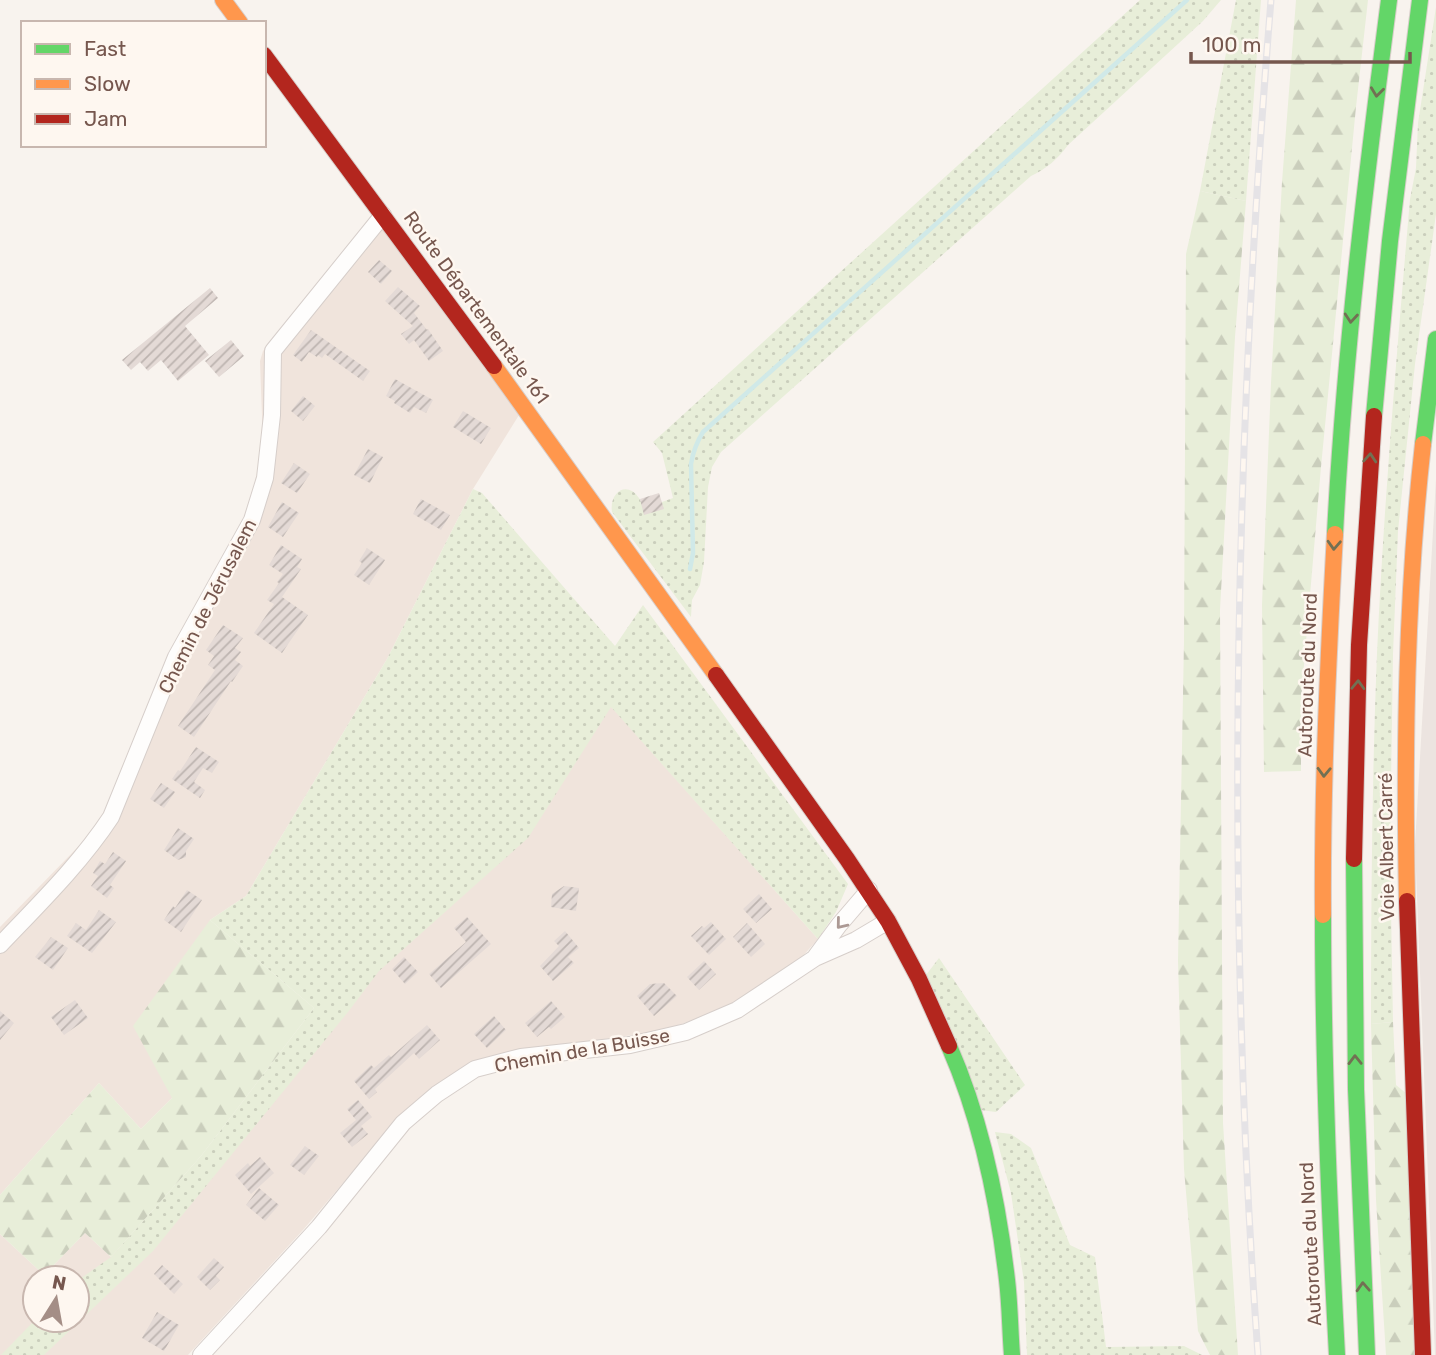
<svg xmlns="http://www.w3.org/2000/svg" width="1436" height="1355" viewBox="0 0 1436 1355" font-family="Rubik,sans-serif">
  <defs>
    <pattern id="grass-dots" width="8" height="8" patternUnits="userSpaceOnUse" patternTransform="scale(1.75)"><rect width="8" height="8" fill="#e8eed9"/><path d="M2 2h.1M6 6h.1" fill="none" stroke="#cacebc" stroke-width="1.8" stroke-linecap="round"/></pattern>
    <pattern id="forest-firs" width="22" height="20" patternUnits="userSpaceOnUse" patternTransform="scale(1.75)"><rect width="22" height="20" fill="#e8eed9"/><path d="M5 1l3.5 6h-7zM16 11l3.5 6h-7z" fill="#cacebc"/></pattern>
    <pattern id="building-hatch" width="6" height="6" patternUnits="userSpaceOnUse" patternTransform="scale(1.75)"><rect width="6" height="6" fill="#e4dad6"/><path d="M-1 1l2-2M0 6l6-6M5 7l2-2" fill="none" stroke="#bdb4b0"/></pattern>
  </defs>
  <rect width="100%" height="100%" fill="#f8f3ee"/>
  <path fill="#f0e4dc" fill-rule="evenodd" d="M383,225l136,190 -46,74 -86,170 -141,237 -36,24 -38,178 -31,31 -42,-46 -99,112v-268l109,-112 94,-218 41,-80 13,-41 6,-32 -3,-83 3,-10z
    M611,706l207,233 -25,28 -31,23 -52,24 -49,17 -78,11 -108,22 -93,73 -79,93 -115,125h-188v-121l44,41 41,-42 26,24zM35,1278h42v42h-42z"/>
  <path fill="#ece4e0" d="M1436,479v876h-1l-20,-510z"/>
  <path fill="url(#grass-dots)" d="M1140,0h81l-18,21 -135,124c-10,14 -22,24 -37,31l-310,276 -9,15 -4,20 -4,75 -4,23 -8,15 -1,17 -79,-105c-3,-20 15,-32 27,-14 3,4 4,11 6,16l17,-12 11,-4 -11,-45 -9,-11z
    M1236,0h25l-15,201 -46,-10z
    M1436,7v207l-21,150 -17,167 -5,123 -3,197 3,171 -22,2c0,-124 1,-247 6,-371 7,-152 20,-303 33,-454l6,-31 2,-45z
    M473,489l9,4 133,153 28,-41 205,279 -12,28 -18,27 -207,-232 -83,131 -149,133 -31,41 -195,239 -109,104h-43l34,-35h42v-39l34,-24 90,-101 113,-148 -104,-88 36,-24 141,-237z
    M939,958l86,127 -29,27 -16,-2 -54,-135z
    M995,1132l16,2 20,14 39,97 25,12 11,90 78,-1 18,9h-175l-3,-73 -13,-89z"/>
  <path fill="url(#forest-firs)" d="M1296,0h72l-12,107 -35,360 -20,233v71l-37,1 -2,-167 9,-222 11,-201z
    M1200,191l46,10 -11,136 -15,273 3,513 15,232h-28l-12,-24 -14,-162 -6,-208 6,-320 2,-387z
    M210,920l104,88 -113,148 -90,101 -26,-24 -41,42 -44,-41v-39l99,-112 42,46 31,-31 -39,-72z
    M1393,1022l3,63 11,9 7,261h-28l-10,-155 -5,-176z"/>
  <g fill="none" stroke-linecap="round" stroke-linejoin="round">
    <path stroke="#d0e9e8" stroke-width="4.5" d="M690,569l3,-16 -2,-89c2,-12 5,-21 12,-32l484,-432"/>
  </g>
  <path fill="url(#building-hatch)" d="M379,260l13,11 -11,13 -13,-12z
    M398,287l22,19 -6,7 13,17 1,-1 15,22 -14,10 -15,-21 -5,4 -8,-10 12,-8 -28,-25z
    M210,288l8,10 -33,28 24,29 -31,26 -17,-21 -13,11 -8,-9 -9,8 -9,-10z
    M311,330l59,41 -7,10 -38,-27 -3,4 -4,-3 -1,2 -8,-5 -7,10 -9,-7z
    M231,340l13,16 -25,21 -14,-16z
    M395,379l38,21 -7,13 -12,-6 -4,6 -16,-10 1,-2 -9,-5z
    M303,396l12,10 -12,15 -12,-10z
    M463,411l28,17 -10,16 -28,-17z
    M368,449l15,8 -13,26 -16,-8z
    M294,463l16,11 -13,19 -16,-10z
    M659,493l5,16 -20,6 -4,-16z
    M421,499l29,16 -9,15 -28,-16z
    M282,502l17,11 -16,24 -15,-10z
    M281,545l21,14 -5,8 4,2 -19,28 26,18 -26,38 -28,-20 20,-29 -7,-4 12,-17 -2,-1 6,-8 -14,-9z
    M367,548l18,12 -16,25 -15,-10 8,-12 -3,-2z
    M223,625l20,13 -8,10 6,4 -6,8 8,6 -11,16 -1,-1 -37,56 -16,-11 37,-56 -7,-5 6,-9 -8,-6z
    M196,747l23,15 -7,11 -9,-5 -9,14 11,8 -5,8 -28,-19 6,-9 2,1z
    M161,783l14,9 -11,16 -14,-9z
    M178,828l16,11 -8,12v6l-8,3 -14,-10z
    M113,852l13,9 -16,24 4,3 -7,10 -16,-12 7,-10 -5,-3 7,-12 5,3z
    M564,886l15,2 -3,23 -25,-4 1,-13z
    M187,890l15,10 -21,32 -17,-12 9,-14 2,2z
    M759,894l13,15 -16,14 -13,-14z
    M99,910l17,12 -24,31 -25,-17 9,-13 10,7z
    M467,917l24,27 -50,44 -12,-14 37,-32 -12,-14z
    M711,922l15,17 -17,16 -18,-19 11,-10 2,2z
    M747,923l18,21 -14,13 -18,-20z
    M565,931l14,17 -11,9 6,6 -21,18 -13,-15 19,-20 -5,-5z
    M51,937l17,11 -15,22 -18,-13z
    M404,957l14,15 -13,12 -13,-15z
    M704,961l12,13 -17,16 -12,-13z
    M664,983l13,13 -23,20 -17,-20 13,-12z
    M75,1000l13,18 -24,17 -13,-18z
    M551,1001l14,16 -14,12 -2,-2 -12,10 -12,-14z
    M0,1011l14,12 -14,17z
    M494,1016l12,14 -19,18 -13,-14z
    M427,1025l13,15 -21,19 -5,-6 -39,36 2,3 -8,7 -15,-18 17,-16 3,3 15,-13 2,2z
    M358,1100l14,17 -11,9 7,8 -16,13 -12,-14 16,-13 -9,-11z
    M305,1146l14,10 -15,19 -14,-10z
    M260,1157l14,16 -23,21 -16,-19 13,-12 2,3z
    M259,1188l20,17 -14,16 -19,-16z
    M214,1258l10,9 -8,9 4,4 -10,10 -13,-13z
    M162,1265l21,19 -9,10 -20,-20z
    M157,1312l22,13 -15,26 -22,-13z"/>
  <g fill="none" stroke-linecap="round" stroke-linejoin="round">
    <g stroke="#d6ceca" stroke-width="18">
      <path id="street" d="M0,945c39,-41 80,-81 111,-128l65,-160 76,-137 13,-42 7,-63 1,-64 110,-136
        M816,956l23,-31 30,-35
        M201,1355l118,-128 84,-104 34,-29 38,-25 46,-12 109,-12 56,-13 51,-22 78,-52 41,-18 32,-19"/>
    </g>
    <g stroke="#d8ceca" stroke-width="18">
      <path id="fast" d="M1374,416l16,-175 30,-241
        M1423,444l13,-105
        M1335,534c9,-179 31,-357 54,-534
        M1354,859l2,230 11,266
        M1323,915c0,147 6,293 14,440
        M949,1046c32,73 49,155 58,234 3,25 3,50 5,75"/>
    </g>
    <g stroke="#d8ceca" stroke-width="18">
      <path id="slow" d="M223,0l17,23
        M494,366l222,309
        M1407,901c-3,-152 -1,-305 16,-457
        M1323,915c-1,-127 5,-254 12,-381"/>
    </g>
    <g stroke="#d8ceca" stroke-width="18">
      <path id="jam" d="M264,55l230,311
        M716,675l131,184 41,62 31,58 30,67
        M1354,859l5,-214 15,-229
        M1407,901l16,454"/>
    </g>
    <use href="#street" stroke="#fefdfc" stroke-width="16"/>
    <use href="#fast" stroke="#63d668" stroke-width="16"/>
    <use href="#slow" stroke="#ff974d" stroke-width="16"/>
    <use href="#jam" stroke="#b3261e" stroke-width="16"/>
    <g stroke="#e5e3e6" stroke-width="7">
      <path id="rail" d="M1258,1355c-33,-451 -24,-904 13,-1355"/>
    </g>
    <use href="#rail" stroke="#fef7f0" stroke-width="4.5" stroke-dasharray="13" stroke-linecap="butt"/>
  </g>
  <defs><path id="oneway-chevron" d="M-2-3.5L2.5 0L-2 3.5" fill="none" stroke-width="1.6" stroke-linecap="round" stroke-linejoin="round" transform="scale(1.75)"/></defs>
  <g stroke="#727053">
    <use href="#oneway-chevron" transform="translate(1377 92) rotate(97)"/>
    <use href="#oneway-chevron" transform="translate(1351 318) rotate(95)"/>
    <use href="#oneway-chevron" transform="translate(1370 458) rotate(-86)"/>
    <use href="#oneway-chevron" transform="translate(1334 545) rotate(93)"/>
    <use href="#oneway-chevron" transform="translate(1358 685) rotate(-88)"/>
    <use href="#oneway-chevron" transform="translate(1324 772) rotate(92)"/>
    <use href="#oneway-chevron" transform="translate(1355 1060) rotate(-91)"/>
    <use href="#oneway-chevron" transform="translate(1363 1287) rotate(-93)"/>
  </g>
  <use stroke="#ac9994" href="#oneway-chevron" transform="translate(841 924) rotate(129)"/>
  <g text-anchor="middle" stroke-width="5" stroke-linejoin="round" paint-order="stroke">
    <g font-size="19" fill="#76574e" stroke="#fef7f0">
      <text transform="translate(477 307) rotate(54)" y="7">Route Départementale 161</text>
      <text transform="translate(207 606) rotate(-63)" y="7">Chemin de Jérusalem</text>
      <text transform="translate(1307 675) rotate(-88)" y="7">Autoroute du Nord</text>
      <text transform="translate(1386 847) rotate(-91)" y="7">Voie Albert Carré</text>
      <text transform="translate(582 1050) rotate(-10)" y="7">Chemin de la Buisse</text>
      <text transform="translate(1310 1244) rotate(-93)" y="7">Autoroute du Nord</text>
    </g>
  </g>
  <rect x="21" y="21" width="245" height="126" fill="#fef7f0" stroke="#c8b7af" stroke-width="2"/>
  <rect x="35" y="44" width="35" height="10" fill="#63d668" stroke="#c8b7af" stroke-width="2"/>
  <text x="84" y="56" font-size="21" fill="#76574e">Fast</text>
  <rect x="35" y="79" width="35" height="10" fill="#ff974d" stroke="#c8b7af" stroke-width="2"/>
  <text x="84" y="91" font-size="21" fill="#76574e">Slow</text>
  <rect x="35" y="114" width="35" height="10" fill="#b3261e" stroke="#c8b7af" stroke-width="2"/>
  <text x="84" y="126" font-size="21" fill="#76574e">Jam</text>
  <g transform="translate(56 1299) rotate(11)"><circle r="33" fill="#fef7f0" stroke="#c8b7af" stroke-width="2"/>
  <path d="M0-5L12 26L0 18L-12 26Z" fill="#a48e86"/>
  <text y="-10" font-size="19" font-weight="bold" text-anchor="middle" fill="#76574e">N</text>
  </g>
  <path d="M1191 52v10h219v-10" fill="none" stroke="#76574e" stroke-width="3.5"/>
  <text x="1202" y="52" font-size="21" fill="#76574e" stroke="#fef7f0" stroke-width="5" paint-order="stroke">100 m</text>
</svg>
